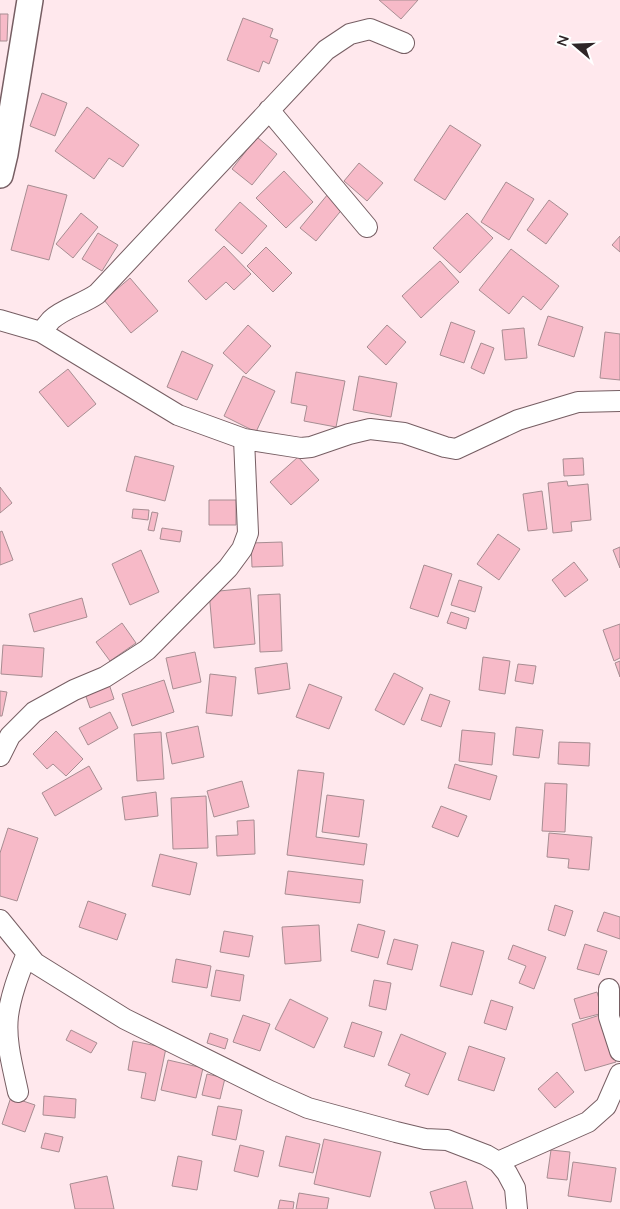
<svg xmlns="http://www.w3.org/2000/svg" width="620" height="1209" viewBox="0 0 620 1209" font-family="'Nunito Sans',sans-serif">
  <rect width="100%" height="100%" fill="#ffe8ed"/>
  <path fill="#f7bac8" stroke="#a78d92" d="M379,0h39l-17,19z
    M0,14h8l-1,27h-7z
    M243,18l30,11 -3,8 8,3 -9,24 -6,-3 -4,11 -32,-12z
    M42,93l25,10 -12,33 -25,-10z
    M87,107l52,38 -16,22 -14,-9 -15,21 -39,-28z
    M450,125l31,20 -36,55 -31,-20z
    M257,137l20,17 -25,31 -20,-16z
    M359,163l24,20 -16,18 -23,-20z
    M284,171l29,31 -27,26 -30,-30z
    M506,182l28,17 -25,41 -28,-18z
    M28,185l39,10 -18,65 -38,-10z
    M328,194l16,13 -28,34 -16,-13z
    M549,200l19,14 -22,30 -19,-14z
    M240,202l27,24 -25,28 -27,-24z
    M81,213l17,14 -25,31 -17,-14z
    M467,213l26,25 -33,35 -27,-25z
    M98,233l20,12 -16,26 -20,-12z
    M620,236v16l-8,-7z
    M224,246l27,28 -17,16 -8,-8 -20,18 -18,-19z
    M266,247l26,26 -19,19 -26,-26z
    M511,249l48,37 -18,24 -18,-14 -14,18 -30,-24z
    M440,261l19,21 -38,36 -19,-22z
    M130,278l28,33 -27,22 -27,-33z
    M548,316l35,11 -9,30 -36,-12z
    M451,322l24,9 -11,32 -24,-8z
    M248,325l23,21 -25,28 -23,-21z
    M387,325l19,17 -20,23 -19,-18z
    M524,328l3,30 -22,2 -3,-30z
    M605,332l15,2v46l-20,-2z
    M481,343l13,5 -10,26 -13,-6z
    M182,351l31,14 -16,35 -30,-13z
    M68,369l28,35 -28,23 -29,-35z
    M296,372l49,9 -9,46 -32,-6 3,-15 -16,-3z
    M243,376l32,15 -19,41 -32,-16z
    M359,376l38,7 -6,34 -38,-7z
    M135,456l39,10 -9,35 -39,-10z
    M298,457l21,23 -28,25 -21,-23z
    M583,458l1,17 -20,1 -1,-17z
    M567,481l1,5 20,-2 3,36 -20,2 1,9 -19,2 -5,-50z
    M0,487l12,16 -12,10z
    M542,491l5,38 -19,2 -5,-37z
    M209,500h27v25h-27z
    M133,509l16,1 -1,10 -16,-2z
    M152,512l6,1 -4,18 -6,-1z
    M162,528l20,3 -2,11 -20,-3z
    M2,531l11,29 -13,5v-33z
    M498,534l22,15 -21,31 -22,-16z
    M282,542l1,24 -31,1 -1,-24z
    M620,547v21l-7,-18z
    M141,550l18,42 -29,13 -18,-41z
    M574,562l14,18 -23,17 -13,-17z
    M424,565l28,9 -14,43 -28,-9z
    M459,580l23,7 -7,25 -24,-7z
    M250,588l5,56 -41,4 -5,-56z
    M280,594l2,57 -22,1 -2,-57z
    M82,598l5,19 -53,15 -5,-18z
    M451,612l18,6 -3,11 -19,-6z
    M122,623l14,20 -26,18 -14,-19z
    M620,624v34l-6,3 -11,-31z
    M3,645l41,3 -2,29 -41,-3z
    M195,652l6,30 -28,7 -7,-31z
    M483,657l27,4 -5,33 -26,-4z
    M620,661v16l-5,-14z
    M287,663l3,26 -32,5 -3,-26z
    M518,664l18,2 -3,18 -18,-3z
    M394,673l29,15 -19,37 -29,-15z
    M210,674l26,3 -4,39 -26,-3z
    M164,680l10,32 -42,14 -10,-32z
    M108,681l6,18 -24,9 -7,-20z
    M309,684l33,13 -13,32 -33,-12z
    M0,691l7,1 -5,24h-2z
    M430,694l20,7 -9,26 -20,-7z
    M110,712l8,16 -30,17 -9,-17z
    M198,726l6,31 -32,7 -6,-31z
    M516,727l27,3 -4,28 -26,-3z
    M462,730l33,3 -3,32 -33,-4z
    M56,731l27,28 -17,17 -13,-12 -6,5 -14,-15z
    M161,732l3,47 -27,2 -3,-47z
    M559,742l31,1 -1,23 -31,-2z
    M455,764l42,12 -7,24 -42,-12z
    M89,766l13,23 -47,27 -13,-23z
    M298,770l26,3 -8,64 51,7 -3,21 -77,-10z
    M242,781l7,26 -35,10 -7,-26z
    M545,783l22,1 -2,48 -23,-1z
    M156,792l2,24 -33,4 -3,-23z
    M327,795l37,5 -5,37 -37,-5z
    M206,796l2,52 -35,1 -2,-51z
    M441,806l26,10 -9,21 -26,-10z
    M254,820l1,34 -38,2 -1,-20 22,-1 -1,-14z
    M8,828l30,10 -21,63 -17,-5v-43z
    M549,833l43,4 -3,33 -21,-2 1,-9 -22,-2z
    M160,854l37,9 -7,32 -38,-9z
    M288,871l75,9 -3,23 -75,-9z
    M88,901l38,13 -9,26 -38,-13z
    M555,905l18,6 -8,25 -17,-6z
    M604,912l16,5v22l-23,-8z
    M358,924l27,7 -7,27 -27,-7z
    M319,925l2,36 -36,3 -3,-37z
    M224,931l29,5 -4,21 -29,-5z
    M394,939l24,6 -6,25 -25,-6z
    M452,942l32,9 -12,44 -32,-9z
    M585,944l22,7 -8,24 -22,-6z
    M513,945l33,12 -12,32 -15,-6 7,-17 -18,-7z
    M176,959l35,7 -4,22 -35,-6z
    M216,970l28,5 -4,26 -29,-5z
    M374,980l17,3 -5,27 -17,-4z
    M597,992l6,21 -23,6 -6,-20z
    M290,999l38,19 -14,30 -39,-19z
    M491,1000l22,7 -7,23 -22,-7z
    M603,1014l13,48 -31,9 -13,-47z
    M243,1015l27,9 -10,27 -27,-9z
    M352,1022l30,10 -8,25 -30,-10z
    M71,1030l26,13 -6,10 -25,-13z
    M210,1033l18,6 -3,10 -18,-6z
    M401,1034l45,19 -18,42 -23,-9 5,-12 -22,-9z
    M133,1041l33,7 -11,53 -14,-3 5,-25 -18,-3z
    M469,1046l36,12 -11,33 -36,-11z
    M168,1060l35,8 -7,30 -35,-8z
    M557,1072l17,20 -19,16 -17,-19z
    M207,1074l18,4 -5,21 -18,-4z
    M44,1096l32,3 -1,19 -32,-3z
    M11,1097l24,8 -10,27 -23,-8z
    M218,1106l24,4 -6,30 -24,-5z
    M45,1133l18,4 -4,15 -18,-4z
    M286,1136l34,8 -7,29 -34,-7z
    M324,1139l57,13 -11,45 -56,-13z
    M240,1145l24,6 -6,26 -24,-6z
    M551,1150l19,2 -3,28 -20,-2z
    M178,1156l24,5 -5,29 -25,-4z
    M573,1162l43,6 -5,34 -43,-6z
    M107,1176l7,33h-39l-5,-25z
    M466,1181l7,28h-38l-5,-17z
    M299,1193l30,5 -2,11h-31z
    M280,1200l14,2 -1,7h-15z"/>
  <g fill="none" stroke-linecap="round" stroke-linejoin="round">
    <g stroke="#765e63" stroke-width="22">
      <path id="minor" d="M269,110l98,117
        M0,320l41,12 137,83 66,24 57,9 10,-1 38,-13 21,-5 34,4 41,14 11,2 62,-29 60,-18 42,-1
        M41,332c3,-4 7,-8 10,-12 13,-12 32,-16 46,-26l229,-244 24,-16 20,-5 34,14
        M0,756l10,-20 24,-24 40,-22 31,-13 42,-27 81,-82 14,-19 6,-16 -4,-94
        M0,920l35,43 90,56 145,72 38,17 88,24 29,7 22,1 39,15 12,7 9,11 8,15 2,21
        M609,989v28l11,34
        M18,1092c-5,-24 -13,-51 -10,-76 3,-22 11,-42 19,-63
        M498,1162l90,-40 18,-16 14,-32"/>
    </g>
    <g stroke="#765e63" stroke-width="28">
      <path id="tertiary" d="M0,175l5,-21 25,-154"/>
    </g>
    <use href="#minor" stroke="#fff" stroke-width="20"/>
    <use href="#tertiary" stroke="#fff" stroke-width="25"/>
  </g>
  <g transform="translate(575 45) rotate(289)" stroke="#ffffff" stroke-width="4" paint-order="stroke">
  <path d="M0-4L9 19L0 12L-9 19Z" fill="#2f2527"/>
  <text y="-8" font-size="14" font-weight="bold" text-anchor="middle" fill="#2f2527">N</text>
  </g>
</svg>
